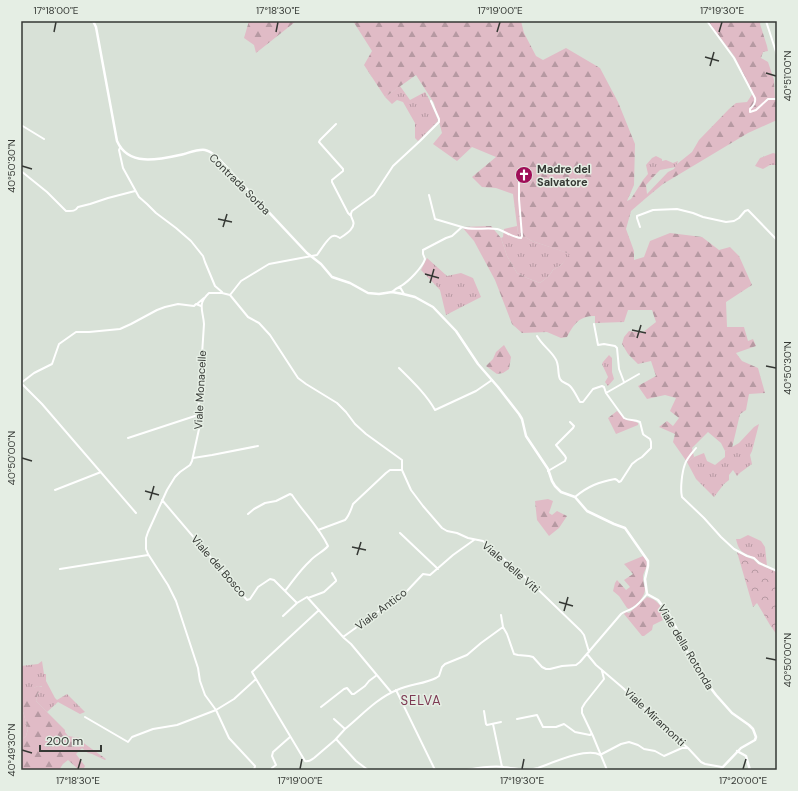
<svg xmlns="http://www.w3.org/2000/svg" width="798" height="791" viewBox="0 0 798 791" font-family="'DM Sans',sans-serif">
  <defs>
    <pattern id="grass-tufts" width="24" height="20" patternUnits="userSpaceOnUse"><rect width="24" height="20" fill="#e0bbc6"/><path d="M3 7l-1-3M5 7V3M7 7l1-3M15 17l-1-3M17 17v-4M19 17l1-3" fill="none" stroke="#b699a2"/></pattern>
    <pattern id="forest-firs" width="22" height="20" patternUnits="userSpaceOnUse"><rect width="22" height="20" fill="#e0bbc6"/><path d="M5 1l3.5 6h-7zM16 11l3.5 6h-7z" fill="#b699a2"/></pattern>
    <pattern id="park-crowns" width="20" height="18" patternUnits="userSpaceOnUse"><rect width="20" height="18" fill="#e0bbc6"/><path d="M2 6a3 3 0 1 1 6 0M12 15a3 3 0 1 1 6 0" fill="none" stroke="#b699a2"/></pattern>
  </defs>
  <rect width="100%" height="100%" fill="#d8e1d7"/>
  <path fill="url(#grass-tufts)" d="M400,86l10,14 15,-8 4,7 9,21 -1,2 -19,19 -3,-3v-15l-12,-21 -6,-2 -5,4 -7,-7z
    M773,153l4,1v11h-7l-7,4 -8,-3 5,-8z
    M656,156l6,3v2l4,-1 7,3 5,-2 -2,6 -16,3 -4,4h-8l-2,-9 6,-7z
    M517,226l1,7 14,8 39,13 -10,11 -8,5 -4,6 -9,7 -13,-5 -10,-5 -10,-17 -6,-18 2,-1 1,-8z
    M427,258l20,18 14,-3 12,5 8,19 -35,18 -6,-25 -19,-20z
    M609,355l3,3v14l2,7 -6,7 -3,-4 3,-5 -6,-13 1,-2z
    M759,424l-7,27 -2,4 2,9c-5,4 -11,7 -15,12l-4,-6 -4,5v5l-5,4 -10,13 -18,-18 -9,-17 7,-5 10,-4 3,8 8,4 10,-8v-6l14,-8 15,-16z
    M748,535l13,6 4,6 2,19c-6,-3 -9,-6 -14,-9 -11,-5 -14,-5 -17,-18h4z
    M42,661l2,13h2v7l9,17 2,2 10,-6 18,18 -5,2 -22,-12 -11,10 -11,-11 2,-8 2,-2 2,-5c-12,-1 -15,12 -20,22l6,21 -2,7 -5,4v-74l17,-2z"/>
  <path fill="url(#forest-firs)" d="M249,21h45l1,1 -39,31 -2,-8 -10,-7z
    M353,21h168l3,12 12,23 7,4 23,-12 34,20 18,34 17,42 -1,41 -7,16 4,-2 12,-19 5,-6h8l-10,11 1,9 21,-22 6,-3 3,-5 15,-12 7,-12 30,-31 7,-6 11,-1 6,-9 -18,-36 -27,-36h53l-1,3 7,22 1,5 -5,1 -2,6 7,4 6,18 1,19h2v21l-29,13 -85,51 -17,14 -15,13 -5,18 8,22v9l10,-3 6,-16 20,-8 32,4 17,13 11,-3 9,9 13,29 -26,17 1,25h17l4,14 5,-2 3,7 -20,7 6,8 16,7 7,25 -16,1 -3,16 -6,4 -8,34 -7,3 -4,-8 -13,-11 -16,16 2,9 -7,5 -14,-20 2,-8 -16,-7 8,-6 6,5 6,-8 -9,-7 6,-13 -11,-3 -18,4 -9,-13 18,-10 -5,-15 -13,3 -10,-10 -6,-10 2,-7 5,-6 13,2 14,-11 -4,-12h-24l-4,12 -29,1v-7c-16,0 -21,8 -28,21l-6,1 -14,-6 -25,1 -10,-9 -17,-44 -21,-39 -12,-14 29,-1 10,12 6,18 10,17 10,5 13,5 9,-7 4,-6 8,-5 9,-11 -38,-13 -14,-8 -5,-39 -17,-6 -14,-1 -10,-10 24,-20 -24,-10 -15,14 -24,-17 9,-11 -8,-30 -18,-28 -31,22 -21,-32 8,-14z
    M504,345l7,12 -2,12 -6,4 -6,1 -11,-8 7,-7 3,-7z
    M617,411l9,9 7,1 5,2v2l-22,9 -8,-16z
    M548,499l5,2 -4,12 3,2 5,-4 10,5 -8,12 -10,8 -12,-16 -2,-19z
    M643,556c8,9 2,11 0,20 0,5 1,9 2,13 0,8 -9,17 -16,20l-2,-1 -8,-12 -6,-5 2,-8 2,-3 9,10 4,-3 -6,-7 9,-6 -9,-10z
    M647,597c9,2 14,9 19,16l-5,2 2,5 -10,5 -1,5 -8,6h-2l-18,-22 2,-2 3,1z
    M38,686l6,1 -6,6 -2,8 29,29v2l3,4 12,2 5,6 21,15 -1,1 -13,-6 -4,-1 -6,-5 -6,6 9,12 -1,2h-7l-9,-8 -5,4 -4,6h-38v-30l5,-4 2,-7 -6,-21 6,-15 3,-4z"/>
  <path fill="url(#park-crowns)" d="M737,552l10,5 7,3 4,4 19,8v63l-7,-10 -13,-22 -4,4z"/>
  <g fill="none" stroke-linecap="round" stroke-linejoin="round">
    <path stroke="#fff" stroke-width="2" d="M707,21l27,37 21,40c1,5 -2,8 -5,11v3l6,-2 12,-11h9
      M766,21l11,34
      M336,124l-16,16 -1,2 24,27v2l-11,9v2l16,31 2,2
      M21,125l23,14
      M120,148l-1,2 4,18 16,29 8,7 9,9 20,15 15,13 12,15 2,6 10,24 7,6
      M21,171l26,21 19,19c5,0 9,1 12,-4l12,-3 18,-6 27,-7
      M429,195l6,24 27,8
      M640,227l-3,-9v-2l16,-6 24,-1 16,4 10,4 23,5 8,-1 5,-3 6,-7 3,-1 29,30
      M400,287l4,7
      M392,292c3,-3 5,-4 9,-6 8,-5 21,-18 24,-27l-2,-5v-4l23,-12 6,-2 10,-9c11,4 23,0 35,2 8,2 16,9 24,9l1,-2 -3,-37v-21
      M230,295l-8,-2h-13c-12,11 -6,17 -5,31l-6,91 1,14 -7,32 -2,4 -10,7 -5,5 -8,13 -19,42 -2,6v11l2,5 20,31 8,16 22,67 2,13 5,14 11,15 13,28 26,28 -1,4
      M230,295l18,22 11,6 11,12 28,43 8,6 31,19 9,9 9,12 11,10 36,26v10l9,20 12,16 19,22 5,3 10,2 11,5 15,3 39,33 59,57 3,4 5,17
      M230,295l11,-14 28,-17 48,-9c3,-4 12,-19 16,-19 3,-1 5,1 7,2 6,-4 16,-10 13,-17 -2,-5 -3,-6 -1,-10l22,-16 19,-29 27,-25 19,-19v-3l-8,-18
      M197,304l7,-6
      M594,324l4,21 6,-1 11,2 2,2 2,21 5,13
      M537,336c5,9 13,14 18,22 5,7 2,15 5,21 2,4 7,4 10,7 4,4 7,11 10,16h3l10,-13 9,-3 2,1 2,6 18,25c5,3 10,1 16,4l3,12 1,1 6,4 1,3v6l-9,9 -5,3 -5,4 -11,17 -2,1 -2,-2 -2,-1c-16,3 -27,7 -40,18
      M399,368c13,13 27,26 36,42l41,-19 16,-11
      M21,383l13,-10 18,-9 7,-20 17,-12h13l31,-3 11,-5 26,-14 8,-3 13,-3 16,2 2,-2 5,2
      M21,383l21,21 94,109
      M606,393l33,-19
      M128,438l70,-23
      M696,448c-4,5 -9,10 -11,16 -3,8 -5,25 -3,33l22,21 17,19 13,12 13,7 7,2 5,5 18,8
      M193,458l19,-3 46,-9
      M548,471l17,-10 1,-3 -1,-2 -9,-11 17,-17 1,-2 -4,-4
      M55,490l46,-18
      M162,500l85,100 3,-1 8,-12 12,-8 4,1 23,23
      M248,514l6,-5 11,-6 11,-2 14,-7 2,1c11,17 27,32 36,51 -5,6 -13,9 -18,15 -10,9 -17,20 -25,30
      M318,530l27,-10c4,-4 6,-10 8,-16l33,-31 4,-3h12
      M400,533l38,36
      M60,569l88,-14
      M308,598l16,-6 12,-11v-1l-4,-7
      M501,615l2,12 4,7 7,20 4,1 11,1 4,1 9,10 4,2h4l12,-3 14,-1 4,-3 41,-48c3,-3 8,-3 12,-6 5,-3 10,-9 14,-14
      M283,616l14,-13 10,-6 37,41 7,6 40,48
      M343,637l64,-46 16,-17 7,1 23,-20 21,-15
      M587,654l9,11 27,23 52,49 13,11 13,14 4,2 17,3
      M602,671l2,8 -19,24 -3,5v5l11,23 14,34
      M256,679l49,82c4,1 6,-1 9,-3l21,-18 10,-11 -11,-10
      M396,690l39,80
      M321,707l23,-18 3,-1 5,6h2l11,-8 4,-5 8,-6
      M484,711l2,13 1,1 14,-3
      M85,717l43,25 4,-5 21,-8 24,-4 39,-15 18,-11 22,-20 -4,-7 67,-62
      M517,719l20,-4 6,12h13l8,-3 11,8 15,3 1,-1
      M493,724l9,43
      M345,729c16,-13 32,-31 52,-39 13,-6 27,-6 39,-12l3,-2 3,-9 3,-3 22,-9 14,-12 22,-16
      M336,739l20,22 12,9
      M271,770l1,-2 4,-3 -4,-9 1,-4 17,-15
      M466,770c11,-2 26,-5 38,-3 12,1 20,5 34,1 14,-5 49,-21 62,-13l21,-11 8,-2 9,3 6,4 11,2 9,5 18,-8h6"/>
    <path stroke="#fff" stroke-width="2.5" d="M93,21l3,6 21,114c12,27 44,18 67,13 7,-2 15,-5 21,-4 6,1 9,5 14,9l88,94 14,11 11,13 18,6 18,10 11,1 13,-2 11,2 12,3 18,10 23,24 22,33 20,23 21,27 3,5 4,17 22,33 4,12 3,5 6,6 14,5 12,14 27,13 11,4 23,33v5l-3,13 2,15 11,6 6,8 5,6 12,23 9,21 14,21 12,16 16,18 17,12 4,4 3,8 -1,3 -14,8 -21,22
      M737,751l9,5 4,14"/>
  </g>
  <path fill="none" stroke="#353834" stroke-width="1.5" d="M54,32l2,-10M276,32l2,-10M497,32l3,-10M719,32l3,-10M705,57l14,4M710,66l4,-14M766,73l10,3M22,166l10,3M218,219l14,3M223,227l4,-13M425,274l14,4M430,283l4,-14M632,330l14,3M637,338l4,-13M766,366l10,2M22,458l10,3M145,491l14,4M150,500l4,-14M352,547l14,3M357,555l4,-13M559,602l14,4M564,611l4,-14M766,658l10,2M22,750l10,3M78,769l3,-10M300,769l2,-10M522,769l2,-10M743,769l3,-10"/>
  <defs>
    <g id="church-disc" transform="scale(0.9)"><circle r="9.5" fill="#9f0e58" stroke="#e5eee4"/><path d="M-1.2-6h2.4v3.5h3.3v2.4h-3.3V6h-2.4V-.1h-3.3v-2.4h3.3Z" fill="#fff"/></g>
  </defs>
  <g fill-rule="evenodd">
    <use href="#church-disc" x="524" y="175"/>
  </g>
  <g text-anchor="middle" stroke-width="3" stroke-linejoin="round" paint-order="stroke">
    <g font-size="11" font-weight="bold" fill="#353834" stroke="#e5eee4" text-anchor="start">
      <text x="537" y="173">Madre del<tspan x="537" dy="13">Salvatore</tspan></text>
    </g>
    <g font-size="11" fill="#353834" stroke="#e5eee4">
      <text transform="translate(240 184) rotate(45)" y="4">Contrada Sorba</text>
      <text transform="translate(200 390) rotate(-87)" y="4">Viale Monacelle</text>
      <text transform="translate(219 566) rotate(49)" y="4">Viale del Bosco</text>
      <text transform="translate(511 567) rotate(41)" y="4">Viale delle Viti</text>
      <text transform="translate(381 609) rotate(-37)" y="4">Viale Antico</text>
      <text transform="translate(686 647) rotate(59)" y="4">Viale della Rotonda</text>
      <text transform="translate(655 717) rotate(43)" y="4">Viale Miramonti</text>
    </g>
    <g font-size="13" letter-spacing="1" fill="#7d3953" stroke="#e5eee4">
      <text x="421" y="705">SELVA</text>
    </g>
  </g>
  <rect width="798" height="791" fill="none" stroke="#e5eee4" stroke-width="44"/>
  <path d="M40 745v6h61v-6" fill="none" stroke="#353834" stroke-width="2"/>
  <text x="46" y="745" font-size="12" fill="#353834" stroke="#e5eee4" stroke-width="3" paint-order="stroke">200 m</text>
  <rect x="22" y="22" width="754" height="747" fill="none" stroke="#353834" stroke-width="1.5"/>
  <g font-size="10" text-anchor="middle" fill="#353834">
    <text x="56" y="14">17°18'00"E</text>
    <text x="278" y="14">17°18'30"E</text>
    <text x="500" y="14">17°19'00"E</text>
    <text x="722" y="14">17°19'30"E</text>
    <text transform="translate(787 76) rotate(-90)" y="4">40°51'00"N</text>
    <text transform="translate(11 166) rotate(-90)" y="4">40°50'30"N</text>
    <text transform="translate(787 368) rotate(-90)" y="4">40°50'30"N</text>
    <text transform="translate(11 458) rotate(-90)" y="4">40°50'00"N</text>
    <text transform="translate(787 660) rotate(-90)" y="4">40°50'00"N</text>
    <text transform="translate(11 750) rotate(-90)" y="4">40°49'30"N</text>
    <text x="78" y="784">17°18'30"E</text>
    <text x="300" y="784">17°19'00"E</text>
    <text x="522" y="784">17°19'30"E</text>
    <text x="743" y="784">17°20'00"E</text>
  </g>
</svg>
